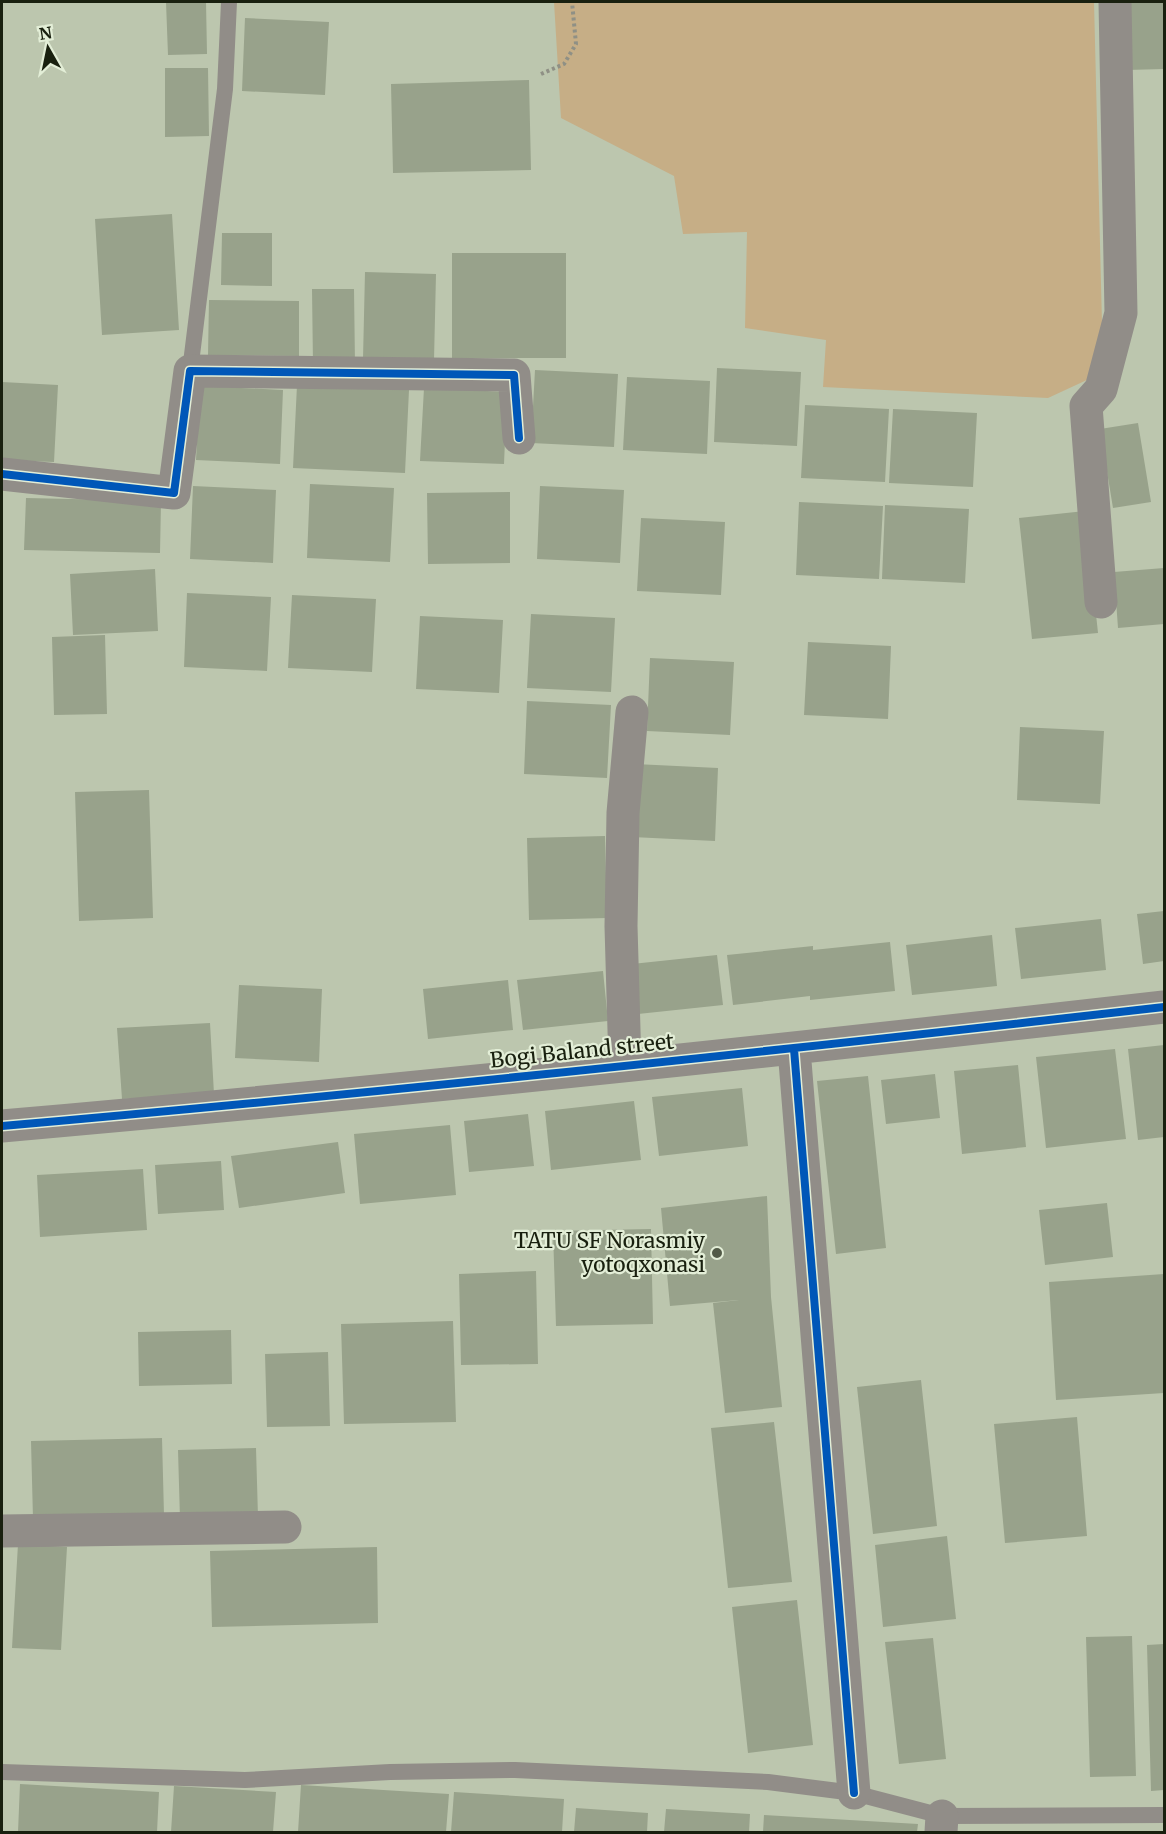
<svg xmlns="http://www.w3.org/2000/svg" width="1166" height="1834" viewBox="0 0 1166 1834" font-family="Merriweather,serif">
  <rect width="100%" height="100%" fill="#bcc6ae"/>
  <path fill="#c6ae86" d="M554,2h540l8,322 -13,55 -41,19 -225,-11 3,-47 -81,-12 2,-96 -64,2 -9,-58 -113,-58z"/>
  <path fill="#98a28b" d="M166,2h40l1,52 -39,1z
    M1125,2h39v67l-37,1z
    M245,18l84,4 -4,73 -83,-4z
    M165,68h43l1,68 -44,1z
    M529,80l2,90 -138,3 -2,-89z
    M172,214l7,116 -77,5 -7,-116z
    M222,233h50v53l-51,-1z
    M452,253h114v105h-114z
    M365,272l71,2 -2,86 -71,-1z
    M312,289h42l1,76h-42z
    M209,300l90,1v55l-91,-1z
    M717,368l84,4 -4,74 -83,-4z
    M535,370l83,4 -4,73 -83,-4z
    M627,377l83,4 -3,73 -84,-4z
    M2,382l56,3 -4,77 -52,-2z
    M297,385l112,5 -4,83 -112,-5z
    M200,386l83,4 -3,74 -84,-4z
    M424,388l83,4 -3,72 -84,-3z
    M805,405l84,4 -4,73 -84,-4z
    M893,409l84,4 -4,74 -84,-4z
    M1138,423l13,79 -38,6 -13,-79z
    M310,484l84,4 -4,74 -83,-4z
    M193,486l83,4 -3,73 -83,-4z
    M540,486l84,4 -4,73 -83,-4z
    M510,492v71l-82,1 -1,-71z
    M26,498l135,3 -1,52 -136,-3z
    M799,502l84,4 -4,73 -83,-4z
    M885,505l84,4 -4,74 -83,-4z
    M1085,511l13,122 -66,6 -13,-121z
    M641,518l84,4 -4,73 -84,-4z
    M1164,568v56l-46,4 -4,-56z
    M155,569l3,62 -85,4 -3,-61z
    M187,593l84,4 -4,74 -83,-4z
    M292,595l84,4 -4,73 -84,-4z
    M531,614l84,4 -4,74 -84,-4z
    M420,616l83,4 -4,73 -83,-4z
    M105,635l2,79 -53,1 -2,-78z
    M808,642l83,4 -3,73 -84,-4z
    M650,658l84,4 -4,73 -83,-4z
    M527,701l84,4 -4,73 -83,-4z
    M1020,727l84,4 -4,73 -83,-4z
    M635,764l83,4 -3,73 -83,-4z
    M149,790l4,128 -74,3 -4,-129z
    M605,836l2,82 -78,2 -2,-82z
    M1164,911v50l-21,3 -6,-50z
    M1101,919l5,51 -85,9 -6,-51z
    M992,935l5,51 -85,9 -6,-50z
    M890,942l5,49 -85,9v-4l-77,9 -6,-50 86,-9v4z
    M717,955l6,50 -85,9 -6,-50z
    M603,971l5,50 -85,9 -6,-50z
    M508,980l5,50 -85,9 -5,-50z
    M239,985l83,4 -3,73 -84,-4z
    M210,1023l4,71 -92,5 -5,-71z
    M1164,1045v92l-26,3 -10,-91z
    M1115,1049l11,90 -80,9 -10,-91z
    M1018,1065l8,82 -64,7 -8,-83z
    M935,1074l5,44 -54,6 -5,-44z
    M868,1076l18,172 -50,6 -19,-173z
    M742,1088l6,58 -89,10 -7,-59z
    M634,1101l7,59 -90,10 -6,-59z
    M528,1114l6,52 -65,6 -5,-51z
    M450,1125l6,70 -96,9 -6,-70z
    M338,1142l7,51 -106,15 -8,-52z
    M221,1161l3,49 -66,4 -3,-49z
    M143,1169l4,61 -107,7 -3,-62z
    M767,1196l4,101 11,110 -57,6 -12,-110 26,-3 -69,6 -9,-98z
    M1107,1203l6,54 -68,8 -6,-55z
    M651,1229l2,95 -97,2 -3,-95z
    M536,1271l2,93 -77,1 -2,-91z
    M1164,1274v119l-108,7 -7,-118z
    M453,1321l3,101 -112,2 -3,-100z
    M231,1330l1,54 -93,2 -1,-54z
    M328,1352l2,74 -63,1 -2,-73z
    M921,1380l16,146 -64,8 -16,-147z
    M1077,1417l10,119 -82,7 -11,-119z
    M774,1422l18,160 -64,6 -17,-160z
    M162,1438l2,77 -131,4 -2,-78z
    M256,1448l2,69 -78,2 -2,-69z
    M947,1536l9,83 -73,8 -8,-82z
    M18,1544l49,3 -6,103 -49,-2z
    M377,1547l1,76 -166,4 -2,-76z
    M797,1600l16,145 -65,8 -16,-146z
    M1132,1636l4,140 -46,1 -4,-140z
    M933,1638l13,121 -47,5 -14,-122z
    M1164,1644v146l-13,1 -4,-146z
    M20,1784l139,8 -2,40h-139z
    M301,1785l148,9 -3,38h-148z
    M174,1786l102,6 -3,40h-102z
    M454,1792l110,7 -2,33h-111z
    M576,1808l72,5 -1,19h-73z
    M666,1809l84,5 -1,18h-85z
    M764,1815l154,9 -1,8h-154z"/>
  <g fill="none" stroke-linecap="round" stroke-linejoin="round">
    <path stroke="#8f9085" stroke-width="4" stroke-dasharray="3 3" stroke-linecap="butt" d="M541,74l23,-10 12,-20 -4,-42"/>
    <path stroke="#918d88" stroke-width="16" d="M190,371l35,-282 4,-87
      M2,1772l243,8 145,-8 125,-2 253,12 86,11 88,23 222,-1"/>
    <path stroke="#918d88" stroke-width="33" d="M2,474l172,19 16,-122 324,4 5,63
      M1101,602l-15,-196 15,-17 20,-76 -6,-311
      M794,1049l60,744
      M625,1065l-4,-139 2,-113 9,-101
      M2,1126c388,-34 775,-75 1162,-119
      M2,1531l283,-4
      M941,1832l1,-16"/>
    <g stroke="#e3eed7" stroke-width="11">
      <path id="cycleway" d="M2,474l172,19 16,-122 324,4 5,63
        M794,1049l60,744
        M2,1126c388,-34 775,-75 1162,-119"/>
    </g>
    <use href="#cycleway" stroke="#0057b8" stroke-width="8"/>
  </g>
  <circle fill="#525a47" stroke="#e3eed7" stroke-width="2" cx="717" cy="1253" r="6"/>
  <g text-anchor="middle" stroke-width="4.5" stroke-linejoin="round" paint-order="stroke">
    <g font-size="21" fill="#19200f" stroke="#e3eed7">
      <text transform="translate(582 1051) rotate(-6)" y="7">Bogi Baland street</text>
    </g>
    <g font-size="21" fill="#19200f" stroke="#e3eed7" text-anchor="end">
      <text x="705" y="1248">TATU SF Norasmiy<tspan x="705" dy="24">yotoqxonasi</tspan></text>
    </g>
  </g>
  <rect width="1166" height="1834" fill="none" stroke="#19200f" stroke-width="6"/>
  <g transform="translate(48 48) rotate(351)" stroke="#e3eed7" stroke-width="4.5" paint-order="stroke">
  <path d="M0-4.5L10 22L0 15L-10 22Z" fill="#19200f"/>
  <text y="-9" font-size="16" font-weight="bold" text-anchor="middle" fill="#19200f">N</text>
  </g>
</svg>
